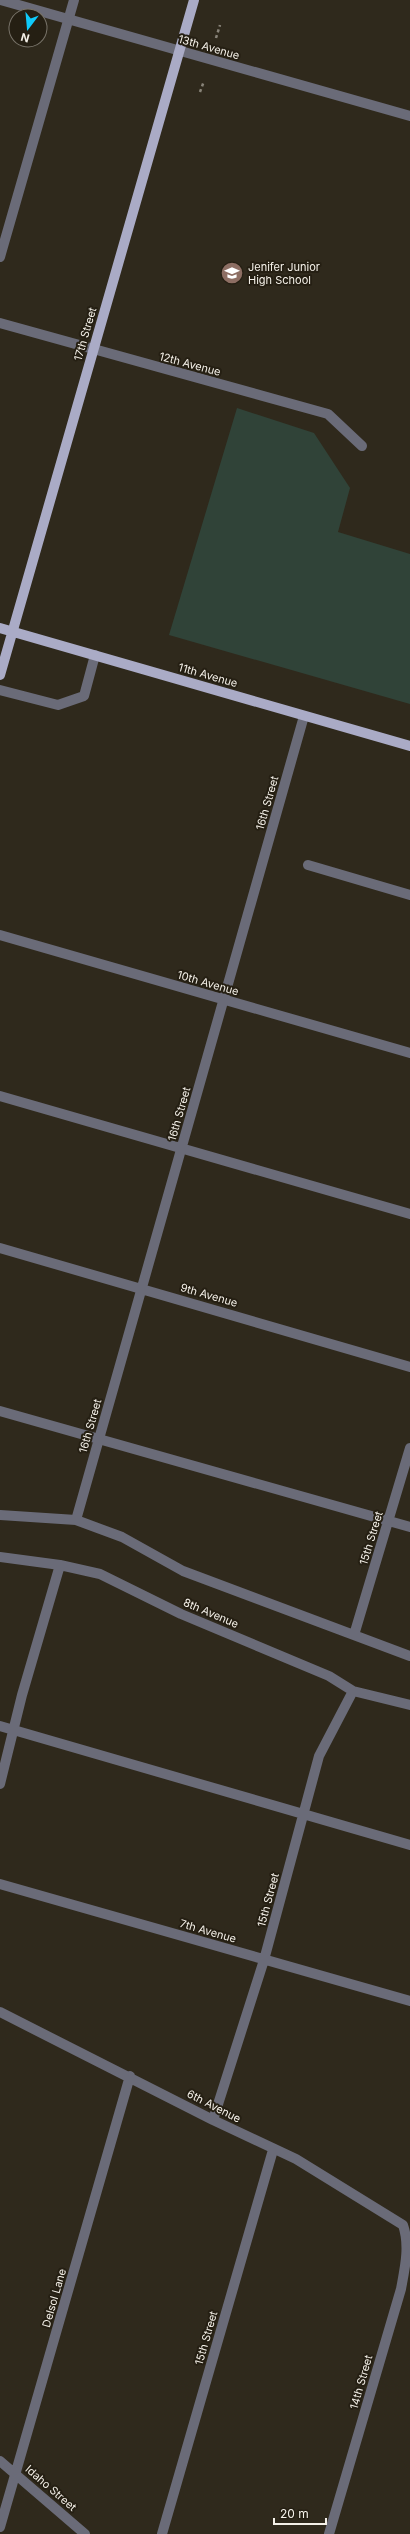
<svg xmlns="http://www.w3.org/2000/svg" width="410" height="2534" viewBox="0 0 410 2534" font-family="Inter,sans-serif">
  <rect width="100%" height="100%" fill="#2f291c"/>
  <path fill="#304338" d="M237,408l77,25 36,55 -12,44 72,22v150l-241,-69z"/>
  <g fill="none" stroke-linecap="round" stroke-linejoin="round">
    <path stroke="#898479" stroke-width="2.5" stroke-dasharray="3 3" stroke-linecap="butt" d="M216,38l4,-13
      M200,92l4,-11"/>
    <path stroke="#6a6b78" stroke-width="10" d="M1,0l409,116
      M0,257l74,-257
      M0,323l328,91 34,32
      M0,690l58,15 26,-9 11,-41
      M308,865l102,30
      M0,935l410,118
      M0,1096l410,118
      M0,1248l410,119
      M0,1411l410,116
      M0,1515l76,5 46,17 61,34 227,85
      M76,1520l228,-804
      M0,1557l60,8 40,9 81,40 148,62 24,15 57,14
      M354,1635l56,-187
      M0,1726l410,119
      M0,1784l22,-89 38,-130
      M0,1884l410,117
      M0,2012l213,108 83,39 107,66c7,21 2,42 -2,64l-72,245
      M213,2120l51,-160 55,-204 34,-65
      M0,2461l85,73
      M0,2527l130,-451
      M162,2534l111,-384"/>
    <path stroke="#aaabc6" stroke-width="10" d="M0,628l410,118
      M0,675l194,-675"/>
  </g>
  <defs>
    <g id="school-disc" transform="scale(1.15)"><circle r="9.5" fill="#8d6e63" stroke="#251f13"/><path d="M0-5L7-2L0 1L-7-2ZM-4 1L0 2.5L4 1V4Q0 6-4 4Z" fill="#fff"/></g>
  </defs>
  <g fill-rule="evenodd">
    <use href="#school-disc" x="232" y="273"/>
  </g>
  <g text-anchor="middle" stroke-width="4" stroke-linejoin="round" paint-order="stroke">
    <g font-size="11" fill="#f5f1e9" stroke="#251f13">
      <text transform="translate(209 47) rotate(16)" y="4">13th Avenue</text>
      <text transform="translate(85 334) rotate(-74)" y="4">17th Street</text>
      <text transform="translate(190 364) rotate(15)" y="4">12th Avenue</text>
      <text transform="translate(208 675) rotate(16)" y="4">11th Avenue</text>
      <text transform="translate(267 803) rotate(-74)" y="4">16th Street</text>
      <text transform="translate(208 983) rotate(16)" y="4">10th Avenue</text>
      <text transform="translate(179 1114) rotate(-74)" y="4">16th Street</text>
      <text transform="translate(209 1295) rotate(16)" y="4">9th Avenue</text>
      <text transform="translate(90 1426) rotate(-74)" y="4">16th Street</text>
      <text transform="translate(371 1538) rotate(-73)" y="4">15th Street</text>
      <text transform="translate(211 1613) rotate(23)" y="4">8th Avenue</text>
      <text transform="translate(268 1900) rotate(-75)" y="4">15th Street</text>
      <text transform="translate(208 1931) rotate(16)" y="4">7th Avenue</text>
      <text transform="translate(214 2106) rotate(27)" y="4">6th Avenue</text>
      <text transform="translate(54 2298) rotate(-74)" y="4">Delsol Lane</text>
      <text transform="translate(206 2338) rotate(-74)" y="4">15th Street</text>
      <text transform="translate(361 2382) rotate(-74)" y="4">14th Street</text>
      <text transform="translate(51 2488) rotate(41)" y="4">Idaho Street</text>
    </g>
    <g font-size="11" fill="#f5f1e9" stroke="#251f13" text-anchor="start">
      <text x="248" y="271">Jenifer Junior<tspan x="248" dy="13">High School</tspan></text>
    </g>
  </g>
  <g transform="translate(28 28) rotate(196)"><circle r="19" fill="#251f13" stroke="#787369"/>
  <path d="M0-3L7 15L0 10L-7 15Z" fill="#0fcafa"/>
  <text y="-6" font-size="11" font-weight="bold" text-anchor="middle" fill="#f5f1e9">N</text>
  </g>
  <path d="M274 2518v6h52v-6" fill="none" stroke="#f5f1e9" stroke-width="2"/>
  <text x="280" y="2518" font-size="12" fill="#f5f1e9" stroke="#251f13" stroke-width="3" paint-order="stroke">20 m</text>
</svg>
